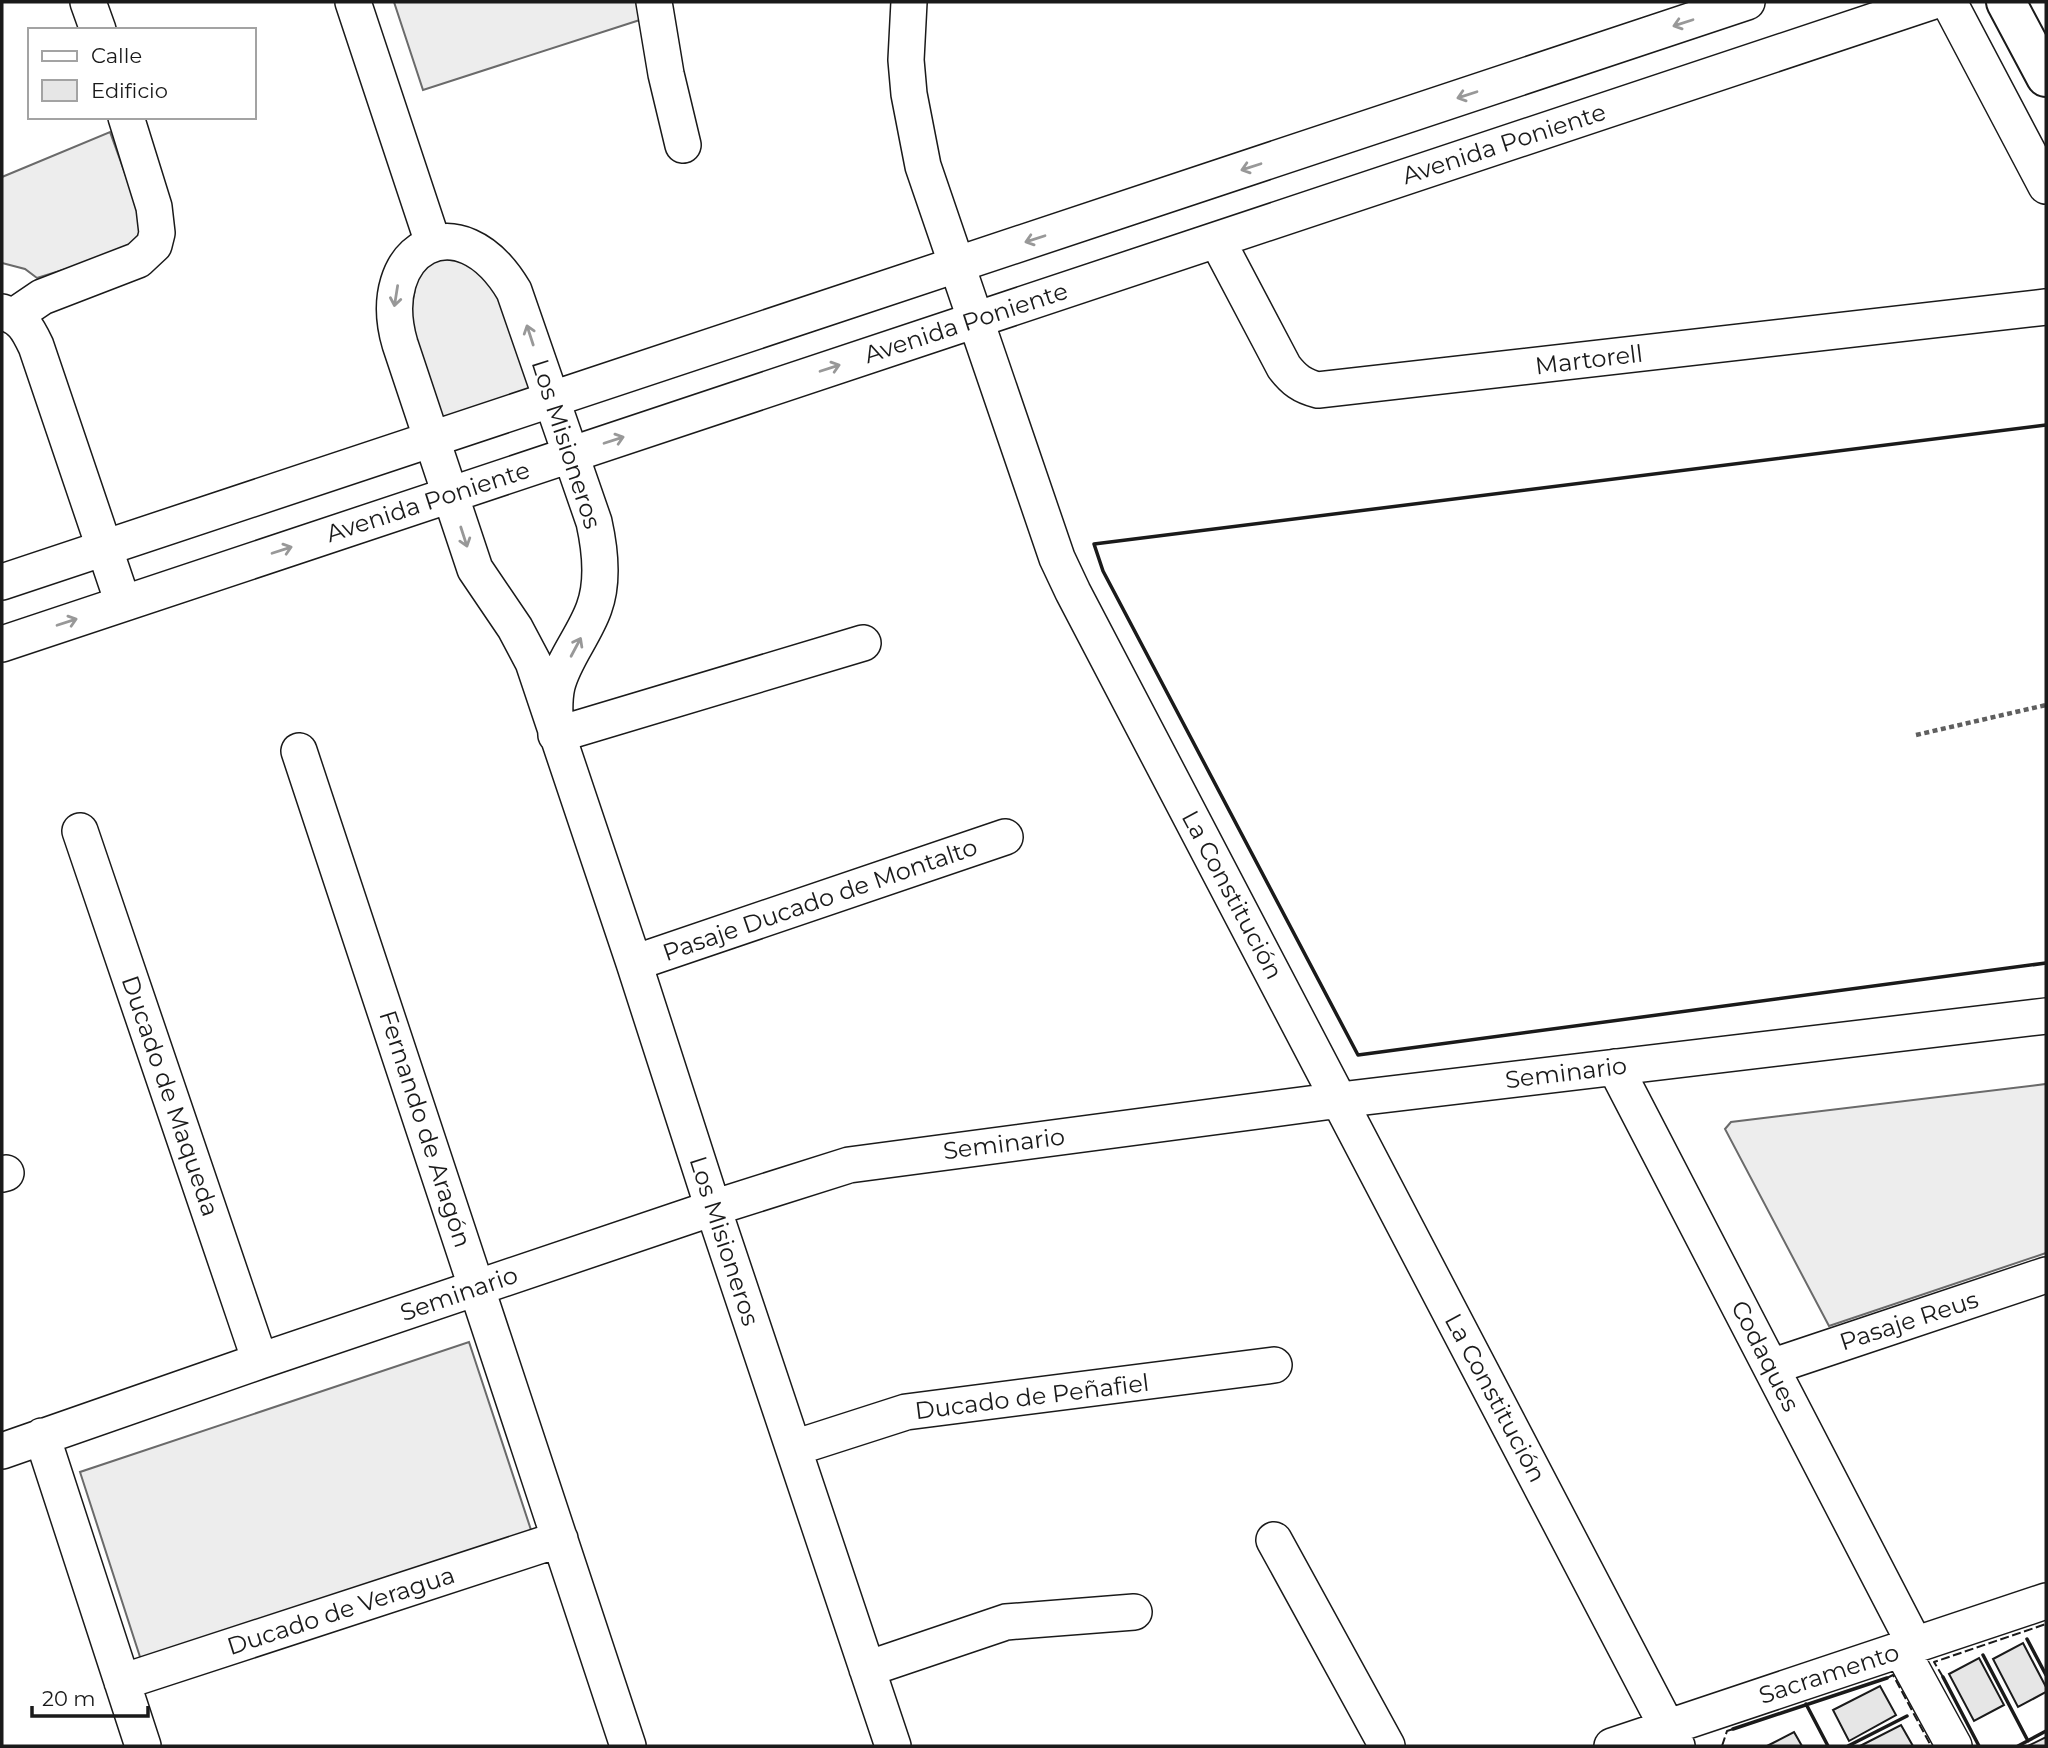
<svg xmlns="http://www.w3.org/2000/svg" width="2048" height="1748" viewBox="0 0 2048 1748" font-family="Montserrat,sans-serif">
  <rect width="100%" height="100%" fill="#fff"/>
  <path fill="#ededed" stroke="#6a6a6a" stroke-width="2" d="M394,2h249l3,16 -223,72z
    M110,132l30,83 1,15 -6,11 -11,10 -87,27 -12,-9 -23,-6v-86z
    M421,256l66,9 53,121 -106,35 -28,-83z
    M2046,1084v169l-217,73 -104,-197 6,-7z
    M469,1342l64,194 -391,127 -62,-191z"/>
  <path fill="#e6e6e6" stroke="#1a1a1a" stroke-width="2" d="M2023,1643l23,44v5l-28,15 -25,-48z
    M1979,1658l25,47 -30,16 -25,-47z
    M1880,1686l16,29 -47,26 -16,-31z
    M1901,1725l12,21h-53z
    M1794,1732l8,14h-35z
    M2046,1737v9h-18z"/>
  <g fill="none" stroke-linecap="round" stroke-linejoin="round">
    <g stroke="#1a1a1a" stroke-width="38">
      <path id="minor" d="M88,2l10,28
        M353,2l80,241
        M654,2l12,72 17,71
        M909,2l-3,58 3,34 14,72 134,392 16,34 604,1154
        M1949,2l97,184
        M1217,240l67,127c10,13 18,19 34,23l728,-83
        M2,312c20,6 25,15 34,34l87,257
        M14,316l28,-19 96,-37 16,-15 3,-12 -3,-26 -28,-90
        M2,582l1745,-580
        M2,644l1929,-642
        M556,735c-1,-16 -3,-32 1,-49 6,-26 28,-52 37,-78 10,-27 6,-59 0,-86l-80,-231c-55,-93 -142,-42 -114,53l75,225 40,59 18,34 101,301 79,245 180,538
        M556,735l307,-92
        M299,751l329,995
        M80,831l180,530
        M634,963l371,-126
        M1615,1067l300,578
        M2,1174l4,-1
        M1771,1367l275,-92
        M42,1436l101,310
        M794,1448l112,-36 368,-47
        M2,1451l258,-90 453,-153 136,-43 491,-65 706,-84
        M1274,1540l113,206
        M1901,1649l53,97
        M867,1669l139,-47 128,-10
        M122,1682l438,-143
        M1612,1746l434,-145"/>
    </g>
    <g stroke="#1a1a1a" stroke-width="42">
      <path id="primary" d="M2006,2l40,75"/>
    </g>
    <path stroke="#5f5f5f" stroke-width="4.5" stroke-dasharray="5 3.5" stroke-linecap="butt" d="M1916,735l130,-30"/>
    <use href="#minor" stroke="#fff" stroke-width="35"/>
    <use href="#primary" stroke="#fff" stroke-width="38"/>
    <path stroke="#1a1a1a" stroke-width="2" stroke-dasharray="9 3.5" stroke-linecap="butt" d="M1943,1677l-9,-15 112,-38
      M1887,1678l6,-3 38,71
      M1722,1746l5,-15 6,-2"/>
    <path stroke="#1a1a1a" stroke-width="3.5" d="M2046,425l-952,119 9,27 255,484 688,-92
      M2027,1639l19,36
      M1983,1655l45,86
      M1943,1677l36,69
      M1806,1704l22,42
      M1733,1729l154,-51
      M1848,1746l59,-30
      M2018,1746l28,-15"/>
  </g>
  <defs><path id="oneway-shaft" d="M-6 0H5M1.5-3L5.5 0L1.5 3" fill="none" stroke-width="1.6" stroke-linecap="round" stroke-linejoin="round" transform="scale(1.75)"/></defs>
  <g stroke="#989898">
    <use href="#oneway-shaft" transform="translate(1683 23) rotate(162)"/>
    <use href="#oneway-shaft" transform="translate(1467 95) rotate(162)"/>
    <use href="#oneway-shaft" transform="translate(1251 167) rotate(162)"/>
    <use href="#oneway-shaft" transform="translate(1035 239) rotate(162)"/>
    <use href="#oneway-shaft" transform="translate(396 296) rotate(99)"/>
    <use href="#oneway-shaft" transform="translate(530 335) rotate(-108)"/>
    <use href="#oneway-shaft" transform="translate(830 368) rotate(-18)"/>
    <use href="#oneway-shaft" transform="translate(614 440) rotate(-18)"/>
    <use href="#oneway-shaft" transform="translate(464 537) rotate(72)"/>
    <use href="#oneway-shaft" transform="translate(282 550) rotate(-18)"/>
    <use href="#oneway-shaft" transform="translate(67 622) rotate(-18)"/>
    <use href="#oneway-shaft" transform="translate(576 647) rotate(-62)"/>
  </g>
  <g text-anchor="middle" stroke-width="5" stroke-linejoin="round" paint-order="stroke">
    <g font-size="24" fill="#1a1a1a" stroke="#fff">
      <text transform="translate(1504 144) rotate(-18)" y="8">Avenida Poniente</text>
      <text transform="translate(966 323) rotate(-18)" y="8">Avenida Poniente</text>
      <text transform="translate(1589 360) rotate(-7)" y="8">Martorell</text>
      <text transform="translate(566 444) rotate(72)" y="8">Los Misioneros</text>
      <text transform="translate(428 502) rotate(-18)" y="8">Avenida Poniente</text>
      <text transform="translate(1232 895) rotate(62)" y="8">La Constitución</text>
      <text transform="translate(820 900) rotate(-19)" y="8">Pasaje Ducado de Montalto</text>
      <text transform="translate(1566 1073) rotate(-7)" y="8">Seminario</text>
      <text transform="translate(170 1096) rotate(71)" y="8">Ducado de Maqueda</text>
      <text transform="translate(425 1129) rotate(72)" y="8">Fernando de Aragón</text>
      <text transform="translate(1004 1144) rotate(-7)" y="8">Seminario</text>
      <text transform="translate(724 1241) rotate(72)" y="8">Los Misioneros</text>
      <text transform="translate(459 1294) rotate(-19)" y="8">Seminario</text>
      <text transform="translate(1909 1321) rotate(-18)" y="8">Pasaje Reus</text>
      <text transform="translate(1765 1356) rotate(63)" y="8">Codaques</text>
      <text transform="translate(1032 1397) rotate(-7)" y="8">Ducado de Peñafiel</text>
      <text transform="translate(1495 1398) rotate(62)" y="8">La Constitución</text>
      <text transform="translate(341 1611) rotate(-18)" y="8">Ducado de Veragua</text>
      <text transform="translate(1829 1674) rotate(-18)" y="8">Sacramento</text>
    </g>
  </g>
  <rect width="2048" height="1748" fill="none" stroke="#1a1a1a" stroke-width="7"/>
  <rect x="28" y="28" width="228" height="91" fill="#ffffff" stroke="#a3a3a3" stroke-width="2"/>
  <rect x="42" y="51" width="35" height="10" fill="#ffffff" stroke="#a3a3a3" stroke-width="2"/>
  <text x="91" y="63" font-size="21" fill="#1a1a1a">Calle</text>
  <rect x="42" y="80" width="35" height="21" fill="#e6e6e6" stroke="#a3a3a3" stroke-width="2"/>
  <text x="91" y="98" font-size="21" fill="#1a1a1a">Edificio</text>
  <path d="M32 1706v10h116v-10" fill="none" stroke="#1a1a1a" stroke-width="3.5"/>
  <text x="42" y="1706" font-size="21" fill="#1a1a1a" stroke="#ffffff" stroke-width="5" paint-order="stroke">20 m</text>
</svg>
